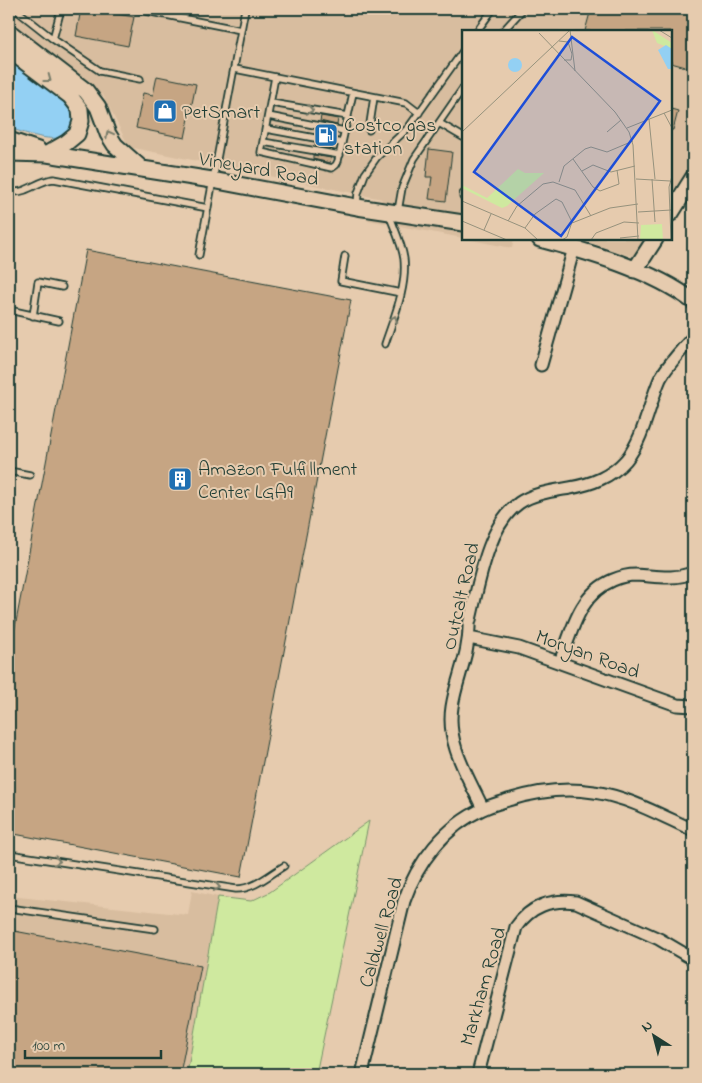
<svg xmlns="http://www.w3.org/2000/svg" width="702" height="1083" viewBox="0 0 702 1083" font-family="'Indie Flower',sans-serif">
  <rect width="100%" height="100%" fill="#e6cbae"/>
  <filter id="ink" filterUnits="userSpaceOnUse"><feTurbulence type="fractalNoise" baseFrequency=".02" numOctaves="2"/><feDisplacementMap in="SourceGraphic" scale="10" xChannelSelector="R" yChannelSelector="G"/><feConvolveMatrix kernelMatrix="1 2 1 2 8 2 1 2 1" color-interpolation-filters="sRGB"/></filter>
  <g filter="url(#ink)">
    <path fill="#d8bd9f" d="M9,9h684v155l-22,35v-168h-208v207l-95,-18 14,-21 -253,-52 -26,-52 -94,-52z
      M466,239h48l-2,9z
      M579,239h67l-12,18z
      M192,891l26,6 -31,177h-178v-178l179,19z"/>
    <path fill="#cfe99f" stroke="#77936a" d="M369,821l-53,253h-129l31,-177 33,4 19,-9z"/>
    <path fill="#93d0f3" stroke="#6595a7" d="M9,58l58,45 8,12c-2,6 -2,14 -7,19 -13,11 -45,-2 -59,-6z"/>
    <path fill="#c6a583" stroke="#1f3d34" d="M81,9h8l45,8 -6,29 -52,-10z
      M591,9h102v60l-22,-6v-32h-86z
      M157,76l39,8 -11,54 -49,-10 7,-35 10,2z
      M671,109l7,2 -5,19h-2z
      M321,116l17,3 -1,6 -17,-4z
      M318,131l17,3 -1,3 -16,-3z
      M316,143l17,3 -1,3 -17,-3z
      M429,149l23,3 -6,49 -17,-2 3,-22h-6z
      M313,155l18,3 -1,5 -17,-4z
      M86,250l265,50 -110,577 -232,-44v-174z
      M9,930l192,36 -21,108h-171z"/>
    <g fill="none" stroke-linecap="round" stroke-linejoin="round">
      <g stroke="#1f3d34" stroke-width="9">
        <path id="lane" d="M15,9l38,30 47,32 40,8
          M136,9l105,21
          M477,31l16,-22
          M503,31l20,-22
          M53,39l8,-30
          M235,69l171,34 13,10
          M275,77l-14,75 71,16 4,-3 2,-4 15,-68
          M271,103l77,13
          M268,116l77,15
          M439,123l24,14
          M266,129l76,14
          M369,130l5,-33
          M263,142l77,13
          M463,194v3
          M357,205l1,-12 7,-19 12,-17 31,-29 55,-77
          M9,208l3,-16c17,1 26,-12 42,-13l154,29
          M398,211l4,-23 12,-29 49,-71
          M199,255l46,-246
          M345,256l-4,25 60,12
          M9,310l50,11
          M33,316l5,-34 24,5
          M385,344c9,-27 22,-56 19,-85 -2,-15 -10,-31 -15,-45
          M9,471l21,4
          M9,854l227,35c18,0 33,-14 48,-23
          M9,908l146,21"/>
      </g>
      <g stroke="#1f3d34" stroke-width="15">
        <path id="street" d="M541,365l33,-117
          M469,638l50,10 158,57 16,1
          M560,662c12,-31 19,-68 53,-82 7,-3 15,-5 23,-5 20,1 37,5 57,-2
          M483,809c-15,-33 -37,-65 -31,-102 4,-28 18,-54 17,-83 9,-36 18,-99 50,-121 15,-10 34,-12 51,-15 22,-4 41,-11 56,-28 18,-22 23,-56 34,-81 8,-15 22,-29 33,-42
          M362,1074l42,-173c13,-38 41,-75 79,-92 8,-4 17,-6 25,-9 29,-9 56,-13 86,-8 35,5 68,24 99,38
          M478,1074l38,-147c15,-21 34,-28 60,-25l83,37 34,20"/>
      </g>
      <g stroke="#1f3d34" stroke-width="19">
        <path id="secondary" d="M9,32l77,59 12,16 10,27 7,11 26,23
          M9,50l61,46 10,13 1,12 -4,13 -11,9 -19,11
          M9,140l29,10
          M9,153l38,1 165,26 145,27 106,16
          M671,213l22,-35
          M540,239c49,13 112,31 153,62
          M635,270l20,-31"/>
      </g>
      <use href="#lane" stroke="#e6cbae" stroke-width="5.5"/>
      <use href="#street" stroke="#e6cbae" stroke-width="11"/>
      <use href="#secondary" stroke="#e6cbae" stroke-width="15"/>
    </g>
    <defs><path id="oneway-chevron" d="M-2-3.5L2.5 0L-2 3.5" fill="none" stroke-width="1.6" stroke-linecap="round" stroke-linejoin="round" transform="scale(1.25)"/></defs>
    <g stroke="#797d6b">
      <use href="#oneway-chevron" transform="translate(48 79) rotate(37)"/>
      <use href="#oneway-chevron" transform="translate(310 110) rotate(10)"/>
      <use href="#oneway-chevron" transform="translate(109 134) rotate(-118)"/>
      <use href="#oneway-chevron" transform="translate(394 319) rotate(-70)"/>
      <use href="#oneway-chevron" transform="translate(57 861) rotate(9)"/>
      <use href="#oneway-chevron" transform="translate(217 887) rotate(9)"/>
    </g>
  </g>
  <defs>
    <g id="shop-square" transform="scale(1.25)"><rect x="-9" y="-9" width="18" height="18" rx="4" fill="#1f6fb2" stroke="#e6cbae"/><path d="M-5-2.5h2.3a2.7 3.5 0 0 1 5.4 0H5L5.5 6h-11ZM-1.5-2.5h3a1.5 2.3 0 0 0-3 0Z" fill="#fff"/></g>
    <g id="fuel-square" transform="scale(1.25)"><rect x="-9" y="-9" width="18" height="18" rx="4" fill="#1f6fb2" stroke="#e6cbae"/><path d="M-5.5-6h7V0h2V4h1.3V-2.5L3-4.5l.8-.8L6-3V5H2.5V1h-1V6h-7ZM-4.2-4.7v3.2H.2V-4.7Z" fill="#fff"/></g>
    <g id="building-square" transform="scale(1.25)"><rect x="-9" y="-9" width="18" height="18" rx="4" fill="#1f6fb2" stroke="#e6cbae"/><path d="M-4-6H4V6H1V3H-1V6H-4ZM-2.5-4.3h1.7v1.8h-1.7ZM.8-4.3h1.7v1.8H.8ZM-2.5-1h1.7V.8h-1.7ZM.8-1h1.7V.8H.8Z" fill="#fff"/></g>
  </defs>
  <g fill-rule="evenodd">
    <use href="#shop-square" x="165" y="111"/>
    <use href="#fuel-square" x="326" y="135"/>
    <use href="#building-square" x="180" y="479"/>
  </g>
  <g text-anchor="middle" stroke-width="4" stroke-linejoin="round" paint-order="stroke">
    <g font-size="20" fill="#1f3d34" stroke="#e6cbae" text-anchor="start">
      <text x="182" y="118">PetSmart</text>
      <text x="344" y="131">Costco gas<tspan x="344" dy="23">station</tspan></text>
      <text x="198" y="475">Amazon Fulfillment<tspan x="198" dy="23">Center LGA9</tspan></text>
    </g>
    <g font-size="20" fill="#1f3d34" stroke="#e6cbae">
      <text transform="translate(259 168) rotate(10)" y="7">Vineyard Road</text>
      <text transform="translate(460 596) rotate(-77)" y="7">Outcalt Road</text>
      <text transform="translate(588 653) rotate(20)" y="7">Moryan Road</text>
      <text transform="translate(380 932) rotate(-74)" y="7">Caldwell Road</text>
      <text transform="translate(482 986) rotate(-74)" y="7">Markham Road</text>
    </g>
  </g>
  <g transform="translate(462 30)">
    <rect width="210" height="210" fill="#e6cbae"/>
    <path d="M190,0l20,13v6l-15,-6zM56,139l7,4h19l-37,33 -5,2 -40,-20v-3l25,13zM200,194l1,16h-23l1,-15z" fill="#cfe99f"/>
    <path d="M204,15l6,4v20h-4l-10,-19zM46 35a7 7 0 1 1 14 0a7 7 0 1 1-14 0Z" fill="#93d0f3"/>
    <path fill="none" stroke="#96927d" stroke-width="1" d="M108,0l5,41M197,0l13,8M77,3l76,79 14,20 4,13 5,95M97,11l9,1 4,12 -1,6h-7M202,83l8,15M187,89l6,60M165,98l45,-18M0,102l108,-102M145,102l14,-12M210,108v21M111,129l20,28 7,4 19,-7 -2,-14M120,141l11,-6 18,7 24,-6M174,149l34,2M190,149l3,43M97,152l5,-16 21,-17 6,-2 16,5 26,-11M0,171l63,27 13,12M176,182l33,-2M0,191l45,19M46,191l9,-15 26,-22 10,-2 22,8 16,26M110,193l38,-15 28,-4M63,198l10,-14 21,-15 6,3 10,20 -5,15 -5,3M22,200l7,-16M158,208l19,-2M129,210l5,-7 28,-11 15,1M209,210l-2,-53 3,-11"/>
    <path fill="#1d4ed8" fill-opacity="0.15" stroke="#1d4ed8" stroke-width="2.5" d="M110,7l88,64 -99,135 -87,-64z"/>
    <rect width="210" height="210" fill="none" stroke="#1f3d34" stroke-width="2.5"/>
  </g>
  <rect width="702" height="1083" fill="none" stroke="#e6cbae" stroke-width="30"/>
  <rect x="15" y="15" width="672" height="1053" fill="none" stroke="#1f3d34" stroke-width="2" filter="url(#ink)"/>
  <g transform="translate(654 1036) rotate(324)" stroke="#e6cbae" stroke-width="4" paint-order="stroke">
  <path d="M0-4L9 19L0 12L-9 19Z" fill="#1f3d34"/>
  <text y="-8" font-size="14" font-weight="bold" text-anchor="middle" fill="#1f3d34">N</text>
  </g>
  <path d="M25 1050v8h136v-8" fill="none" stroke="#1f3d34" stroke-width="2.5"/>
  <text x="32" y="1050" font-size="15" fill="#1f3d34" stroke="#e6cbae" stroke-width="4" paint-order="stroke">100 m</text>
</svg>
